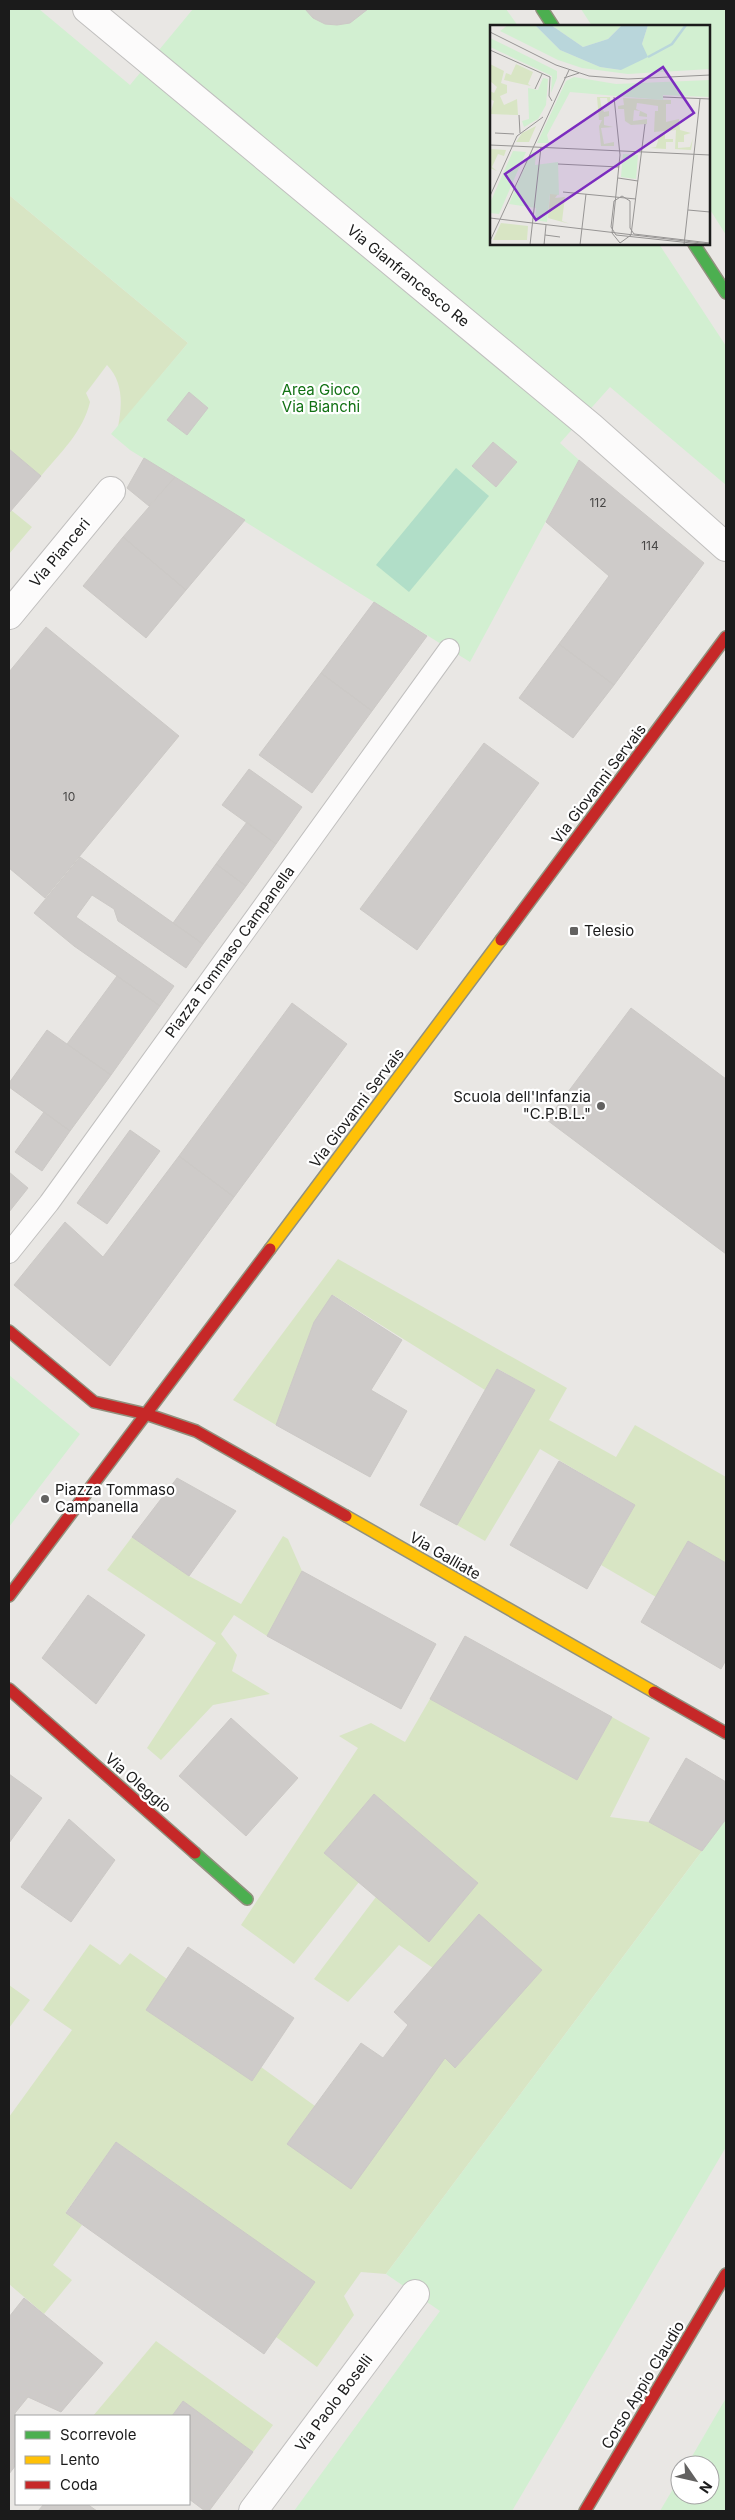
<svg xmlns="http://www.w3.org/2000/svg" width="735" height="2520" viewBox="0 0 735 2520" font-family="Inter,sans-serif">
  <rect width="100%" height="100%" fill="#e9e7e4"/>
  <path fill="#d8e5c4" d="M9,195l179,148 -70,84c4,-22 6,-44 -11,-62l-21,28 4,9c-7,30 -30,51 -49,74l-32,-27z
    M11,510l21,17 -23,27v-41z
    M338,1259l229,129 -18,32 67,37 19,-32 91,52v86l-38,-22 -32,56 -55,-32 34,-60 -95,-56 -55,92 -28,-16 78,-135 -37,-21 -13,21 -152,-95 -19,27 -38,103 -43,-25z
    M283,1536l5,3 14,32 -35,65 -33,-21 -13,19 16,21 -5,16 38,23 -57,11 -52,55 -14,-12 69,-105 -109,-73 25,-33 57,39 52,28z
    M430,1699l147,81 35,-63 38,21 -40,79 39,5 53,29 -316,423 -25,-2 -17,24 10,19 -37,52 -41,-30 38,-55 -198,-140 -50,70 16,13 -29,40 19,15 -28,34 -35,-30v-167l63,-87 -29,-20 47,-66 30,21 10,-12 37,26 -21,31 106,70 9,-13 54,39 -28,38 158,-86 10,10 86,-98 -108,-2 -34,-23 -51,57 -34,-23 62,-82 53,45 49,-59 -104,-89 -50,59 35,29 -65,82 -53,-39 117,-177 -19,-12 32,-13 34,19z
    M9,1985l21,15 -21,28z
    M156,2341l117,84 -20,27 -70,-51 -11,15h-79z"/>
  <path fill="#d2efd1" d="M9,9h30l91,76 63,-76h313l12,17h-27v218h168l67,102v139l-116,-98 -50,56 19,17 -109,202 -340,-212 -19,-16 77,-91 -179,-148z
    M581,9h145v226l-17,-27v-182h-117z
    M9,1375l71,59 -71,93z
    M726,1819v328l-214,364h-218l146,-200 -54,-37z
    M726,2398v113h-66l20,-34v18h30v-30h-23z"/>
  <path fill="#b1dec8" d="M456,468l33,28 -80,96 -33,-27z"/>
  <path fill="#cecbc9" stroke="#ccc9c6" d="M305,9h-1h64l-18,14 -13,2 -12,-1 -12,-6z
    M189,392l19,16 -21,27 -20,-15z
    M493,442l24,20 -21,25 -24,-21z
    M9,449l32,27 -32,37z
    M144,458l31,19 -26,29 -22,-18z
    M579,460l125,103 -90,122 -55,-41 50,-68 -63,-54z
    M175,477l70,43 -59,70 -63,-53z
    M123,537l63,53 -40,48 -63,-52z
    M374,602l53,34 -55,75 -51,-38z
    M46,627l133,109 -134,162 -36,-30v-196z
    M559,644l55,41 -41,53 -54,-40z
    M321,673l51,38 -60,82 -53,-38z
    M484,743l55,40 -122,167 -57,-41z
    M249,769l53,38 -26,37 -54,-39z
    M247,822l29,22 -30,42 -30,-22z
    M80,857l123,87 -17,24 -68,-47 -4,-12 -22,-14 -16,22 98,69 -14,20 -86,-60 -40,-33z
    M216,864l30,22 -43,58 -30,-21z
    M117,976l43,30 -49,69 -44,-31z
    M292,1003l55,41 -113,153 -55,-41z
    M631,1008l95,71v175l-179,-134z
    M47,1030l64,45 -41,56 -61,-44v-4z
    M44,1112l26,19 -28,40 -27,-19z
    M130,1130l30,21 -53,73 -30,-21z
    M179,1156l55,41 -124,169 -96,-81 51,-63 38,35z
    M9,1172l19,16 -19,24z
    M332,1295l70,45 -31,50 36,21 -37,66 -94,-52 38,-103z
    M497,1369l38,21 -78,135 -37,-20z
    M559,1461l76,44 -48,84 -77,-44z
    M177,1478l59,33 -47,65 -57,-39z
    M688,1541l38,22v97l-5,9 -80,-47z
    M302,1571l134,73 -35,65 -134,-73z
    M88,1595l57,40 -49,69 -54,-46z
    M465,1636l147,81 -35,63 -147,-81z
    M231,1718l67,60 -52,58 -67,-60z
    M686,1758l40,24v37l-24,32 -53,-29z
    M9,1774l33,24 -33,45z
    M374,1794l104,89 -49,59 -105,-89z
    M69,1819l46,41 -44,62 -50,-35z
    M479,1914l63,56 -87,98 -10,-10 -94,131 -64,-45 74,-101 22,15 25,-33 -14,-13z
    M188,1947l106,71 -42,63 -106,-71z
    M116,2142l199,140 -51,72 -198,-141z
    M24,2298l79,65 -42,49 -33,-15 -13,16 1,52 -7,9v-157z
    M183,2401l70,51 -44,59h-4l-16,-12v-83h-17z
    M44,2504h43l10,7h-59z"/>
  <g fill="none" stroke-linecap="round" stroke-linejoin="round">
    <g stroke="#c0bfbe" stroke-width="22">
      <path id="lane" d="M9,1253l40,-50 400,-554"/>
    </g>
    <g stroke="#c0bfbe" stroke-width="30">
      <path id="street" d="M87,9l503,417 136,121
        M9,615l102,-124
        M253,2511l162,-217"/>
    </g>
    <g stroke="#91917e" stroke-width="14">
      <path id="fast" d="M542,9l11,17
        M694,244l32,49
        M195,1853l52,46"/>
    </g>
    <g stroke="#91917e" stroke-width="14">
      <path id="slow" d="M270,1249l231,-309
        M346,1516l308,176"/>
    </g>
    <g stroke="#91917e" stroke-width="14">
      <path id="jam" d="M501,940l225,-303
        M9,1331l85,71 52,12 50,17 150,85
        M9,1596l261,-347
        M9,1689l186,164
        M654,1692l72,41
        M585,2511l141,-237"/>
    </g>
    <use href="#lane" stroke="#fcfbfb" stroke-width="20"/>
    <use href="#street" stroke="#fcfbfb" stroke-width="28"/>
    <use href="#fast" stroke="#4caf50" stroke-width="11"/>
    <use href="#slow" stroke="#ffc107" stroke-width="11"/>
    <use href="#jam" stroke="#c62828" stroke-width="11"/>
  </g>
  <g fill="#636261" stroke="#fff" stroke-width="2">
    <rect x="569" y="926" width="10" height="10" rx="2.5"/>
    <circle cx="601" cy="1106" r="5"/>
    <circle cx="45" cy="1499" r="5"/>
  </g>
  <g text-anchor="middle" stroke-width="4.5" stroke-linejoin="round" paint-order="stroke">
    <g font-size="12" fill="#484746">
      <text x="598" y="507">112</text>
      <text x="650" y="550">114</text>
      <text x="69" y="801">10</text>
    </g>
    <g font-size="15" fill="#1b1b1b" stroke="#fff">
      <text transform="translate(408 276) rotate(39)" y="5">Via Gianfrancesco Re</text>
      <text transform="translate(60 553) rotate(-50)" y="5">Via Pianceri</text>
      <text transform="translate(599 784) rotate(-53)" y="5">Via Giovanni Servais</text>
      <text transform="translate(230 952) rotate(-54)" y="5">Piazza Tommaso Campanella</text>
      <text transform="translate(357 1108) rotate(-53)" y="5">Via Giovanni Servais</text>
      <text transform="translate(445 1556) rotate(30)" y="5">Via Galliate</text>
      <text transform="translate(138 1783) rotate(41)" y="5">Via Oleggio</text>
      <text transform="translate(643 2385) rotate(-59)" y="5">Corso Appio Claudio</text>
      <text transform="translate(334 2403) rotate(-53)" y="5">Via Paolo Boselli</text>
    </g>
    <g font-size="15" fill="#127114" stroke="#fff">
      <text x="321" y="395">Area Gioco<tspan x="321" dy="17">Via Bianchi</tspan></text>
    </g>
    <g font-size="15" fill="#1b1b1b" stroke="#fff" text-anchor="start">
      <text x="584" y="936">Telesio</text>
      <text x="591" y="1102" text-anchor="end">Scuola dell'Infanzia<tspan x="591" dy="17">"C.P.B.L."</tspan></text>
      <text x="55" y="1495">Piazza Tommaso<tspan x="55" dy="17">Campanella</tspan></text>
    </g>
  </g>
  <g transform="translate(490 25)">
    <rect width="220" height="220" fill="#e9e7e4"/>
    <path d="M0,39l14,7 -3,12 6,2v8l-7,3 4,9 13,-6 1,16 -28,-1 4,-13 -4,-2v-8l4,2 3,-6 -7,-6zM26,39l17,8 -5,12 3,2 -27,-6 2,-7 5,2zM107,72h13l1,7h-3l-1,-6h-7l1,7 3,7 5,-1v5l-5,1v8l9,2 -12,1 3,16 10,-2v4h-13l-2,-20 3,-6h-3zM133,73l48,2v4h-5v18l13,-3 1,11 11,3 -7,2v7h-6v6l12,-1 3,-9 -2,12 -16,-1 1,-19 -22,2 1,-21h3v-5l-21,-3 -1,6 11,5v3l-8,-1 1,-5 -6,-1 -1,11 14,-2v5l-16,1 -6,-4 -1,-12h-6v-3l6,-1zM46,101l-7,16h-13l6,-9zM170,109h5v5h8v3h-7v7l-16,-1 6,-1zM0,124l16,1 -2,6 -6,-2 -6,13 5,4 -7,-3zM60,169h8l-3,4 10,-1 -3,24 8,3 -22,-6zM11,198l27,3 -1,14h-34z" fill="#d8e5c4"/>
    <path d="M18,0h27l25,25 40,17 21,3 21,-26 6,-19h62v44l-82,5 -46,-6 -24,-8 -58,-29zM61,0h71l-14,14 -25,8zM0,13l67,33v7l-6,15 1,-17 -62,-29zM84,52l42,7 94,-4v17l-47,-2v5l-93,-8 -23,43 2,8h-12l29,-62zM53,53l5,1 -2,26 -8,14 -14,8 -2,-6 7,-2 -1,-31 10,2zM23,126l13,1 -27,62 -9,-1v-10zM41,127h5l-1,13 23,-3 1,33 -9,-1 -3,28 -12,-2 1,-12 -27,-4zM133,129l15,1 -2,24 -15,-2z" fill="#d2efd1"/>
    <path d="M45,0h16l32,22 25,-8 14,-14h26l-6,19 6,13 -27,13 -21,-3 -40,-17z" fill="#b9d6db"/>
    <path fill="none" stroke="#b9d6db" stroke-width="2.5" d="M158,32l24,-13 14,-19"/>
    <path fill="none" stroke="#979594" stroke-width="1" d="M0,7l66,33 33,11 39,3 82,-4M0,25l60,27 -1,19 3,5M74,53l15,-5M45,64l7,-15M124,72l6,58 -8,78 8,10 11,-8 14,-111M173,72l47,2M29,90l1,18M5,108l19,1M0,120l220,10M68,139l61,3M128,153l20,3M73,167l73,7M0,171l27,-60 26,-19M198,185l22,2M0,193l220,26M55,210l15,2M0,216l79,-171M40,220l11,-98M54,220l2,-20M90,220l6,-51M194,220l16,-146M220,220l-94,-10 -5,-8 3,-26 8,-5 8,5v27l4,6 76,9"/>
    <path fill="#7b2cbf" fill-opacity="0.15" stroke="#7b2cbf" stroke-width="2.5" d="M173,42l31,46 -158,107 -31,-46z"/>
    <rect width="220" height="220" fill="none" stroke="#1b1b1b" stroke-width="2.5"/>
  </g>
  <rect width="735" height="2520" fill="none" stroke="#1b1b1b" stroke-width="20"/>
  <rect x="15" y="2415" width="175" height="90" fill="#ffffff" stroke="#a4a4a4"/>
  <rect x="25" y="2431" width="25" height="8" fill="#4caf50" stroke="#a4a4a4"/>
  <text x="60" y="2440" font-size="15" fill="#1b1b1b">Scorrevole</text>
  <rect x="25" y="2456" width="25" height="8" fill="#ffc107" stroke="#a4a4a4"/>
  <text x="60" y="2465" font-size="15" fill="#1b1b1b">Lento</text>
  <rect x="25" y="2481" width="25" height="8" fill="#c62828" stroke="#a4a4a4"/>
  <text x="60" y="2490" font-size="15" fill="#1b1b1b">Coda</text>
  <g transform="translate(695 2480) rotate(124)"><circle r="24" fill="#ffffff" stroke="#a4a4a4"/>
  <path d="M0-4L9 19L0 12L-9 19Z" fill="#636261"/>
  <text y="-8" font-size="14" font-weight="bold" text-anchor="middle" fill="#1b1b1b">N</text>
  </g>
</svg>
